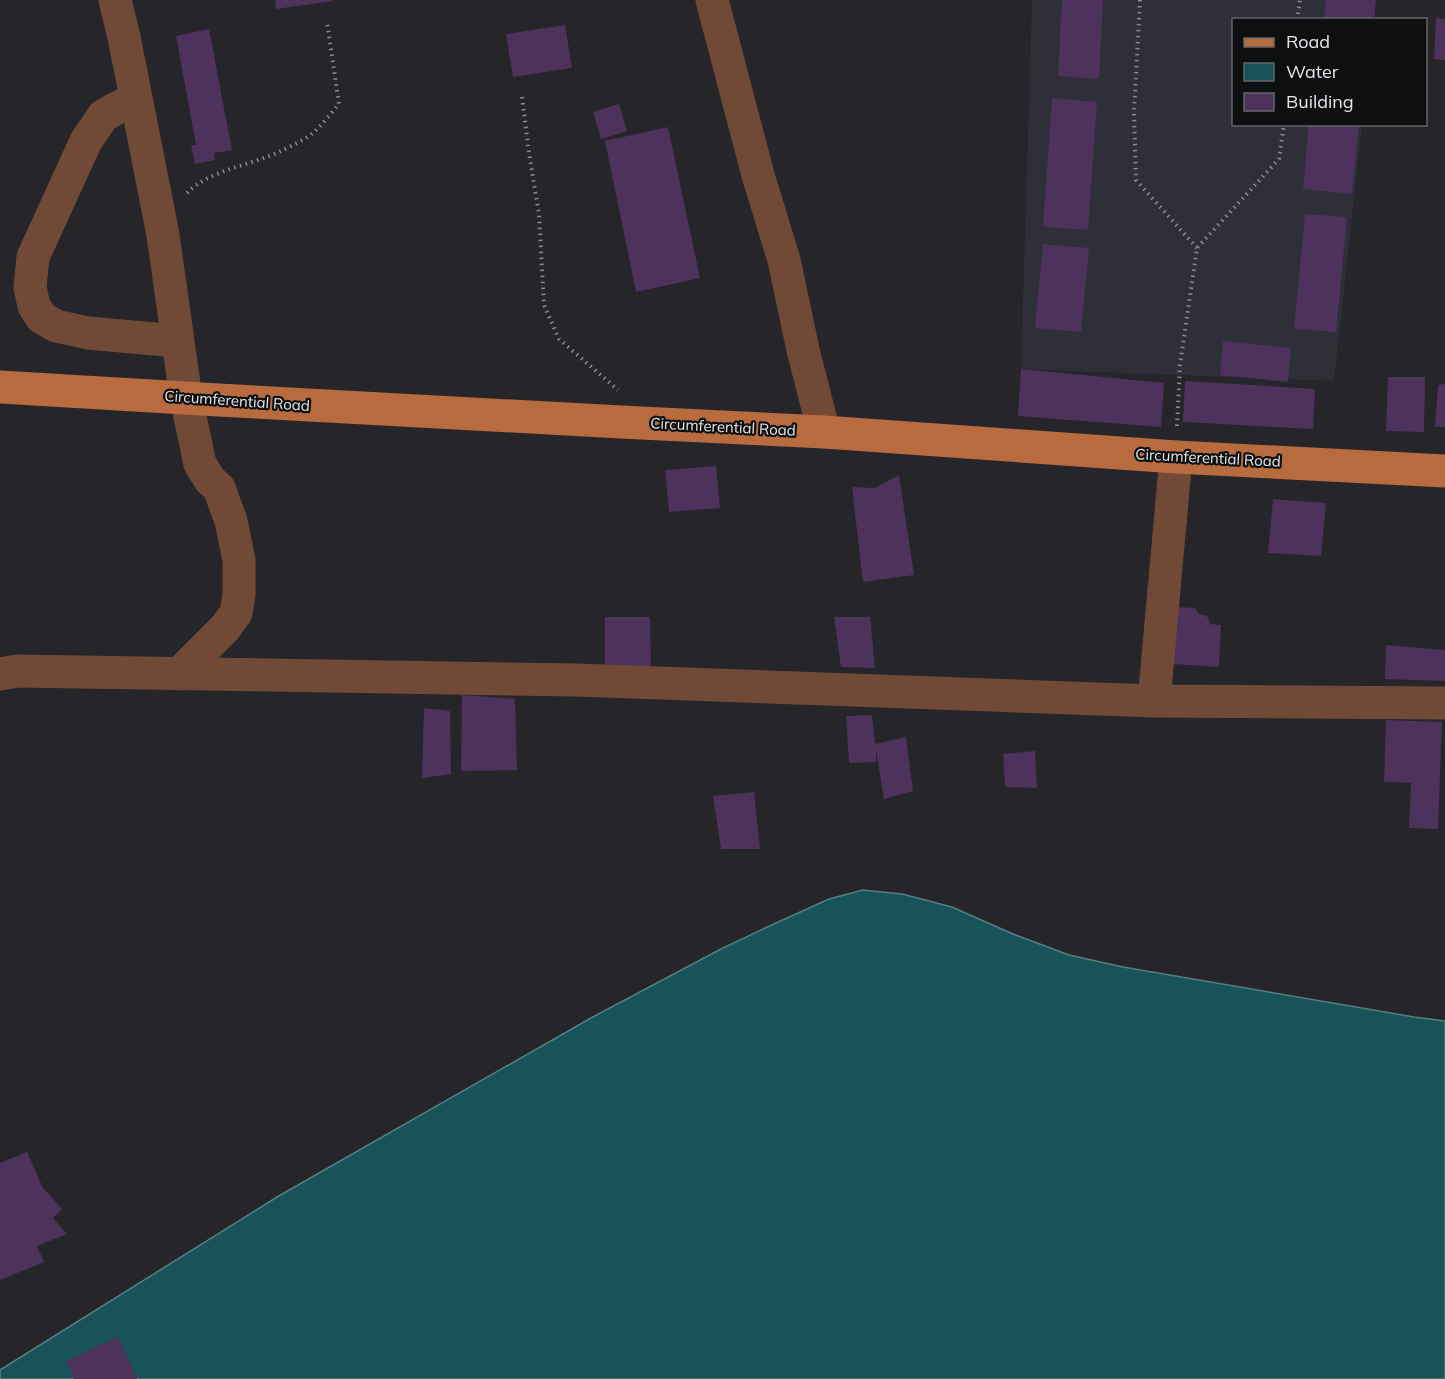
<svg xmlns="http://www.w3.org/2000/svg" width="1445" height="1379" viewBox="0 0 1445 1379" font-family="Mulish,sans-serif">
  <rect width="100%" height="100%" fill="#25252a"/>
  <path fill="#2e2f39" d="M1032,0h344l-2,19 -140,1v104l128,1 -28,256 -313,-12z"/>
  <path fill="#175359" stroke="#547f84" stroke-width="1.5" d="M863,890l39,4 50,13 61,27 56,21 54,12 291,50 31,4v358h-1445v-9l277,-173 314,-179 128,-68 46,-22 64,-29z"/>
  <path fill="#4d325b" d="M275,0h58v1l-57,8z
    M1062,0h41l-4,79 -41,-3z
    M1326,0h50l-2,20h-50z
    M1436,18l9,1v41l-11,-1z
    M565,25l7,43 -59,9 -7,-43z
    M209,29l23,121 -18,3 1,7 -20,4 -4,-19h5l-20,-109z
    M1052,98l45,4 -9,128 -45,-3z
    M619,104l8,27 -26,8 -8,-27z
    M1309,124h50l-7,70 -49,-5z
    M668,127l32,151 -64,14 -31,-151z
    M1305,214l42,3 -11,115 -42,-3z
    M1043,244l46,4 -8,84 -46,-4z
    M1223,341l68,7 -3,34 -68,-7z
    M1021,369l143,14 -3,44 -143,-11z
    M1388,377h37l-1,55 -38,-1z
    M1185,381l130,8 -2,40 -130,-7z
    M1445,384v43h-10l3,-42z
    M716,466l4,42 -51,4 -4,-42z
    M899,475l15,100 -51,7 -11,-95 23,1z
    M1273,499l53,4 -5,53 -53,-3z
    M1176,607l19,1 4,6 8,2 3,8 11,1 -2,42 -46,-3z
    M605,617h45l1,51 -46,1z
    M834,617h36l5,51 -34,-1z
    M1386,645l59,5v31l-60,-2z
    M462,695l53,4 2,71 -56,1z
    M424,708l26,3 1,63 -29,4z
    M872,715l3,29 31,-7 7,54 -29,8 -8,-49v12l-27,1 -3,-47z
    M1386,720l56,2 -4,107 -29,-1 2,-45 -27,-1z
    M1035,751l2,37 -32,-1 -2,-33z
    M754,792l6,57h-39l-8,-53z
    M27,1152l16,36 19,21 -9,9 14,16 -30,12 7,16 -44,18v-117z
    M118,1337l19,42h-63l-8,-18z"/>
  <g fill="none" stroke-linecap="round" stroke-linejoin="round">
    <path stroke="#8b8c90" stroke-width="4" stroke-dasharray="1.5 4.5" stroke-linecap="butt" d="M1140,0l-6,113 2,67 61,68
      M1297,20l3,-20
      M522,97l7,56 10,61 5,91 15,34 59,51
      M187,193c22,-23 65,-28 94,-42 10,-5 24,-11 33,-19 9,-8 17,-19 25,-28l-12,-82
      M1177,426l3,-61 17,-117 82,-89 5,-35"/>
    <path stroke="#704a36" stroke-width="33" d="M115,0l9,37 39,198 23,163 14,66 10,16 9,8 12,33 8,39v35l-3,18 -11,15 -46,46
      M712,0l46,175 26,85 19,90 21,82
      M136,99l-23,11 -10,6 -17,25 -53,116 -3,30 4,19 8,12 14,8 32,7 89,8
      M0,674l17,-3 559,9 578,21 291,2
      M1154,701l22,-244"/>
    <path stroke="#b96b40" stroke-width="33" d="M0,387l218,13 403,22 203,10 352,25 269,14"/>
  </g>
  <g text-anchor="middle" stroke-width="4.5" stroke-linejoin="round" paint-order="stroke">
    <g font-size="15" fill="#e4e5e8" stroke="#0e0f11">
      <text transform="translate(237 401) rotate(4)" y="5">Circumferential Road</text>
      <text transform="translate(723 427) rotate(3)" y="5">Circumferential Road</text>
      <text transform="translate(1208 458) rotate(3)" y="5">Circumferential Road</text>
    </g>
  </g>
  <rect x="1232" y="18" width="195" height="108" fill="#0e0f11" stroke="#646567" stroke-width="1.5"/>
  <rect x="1244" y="38" width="30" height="9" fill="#b96b40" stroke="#646567" stroke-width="1.5"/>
  <text x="1286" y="48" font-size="18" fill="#e4e5e8">Road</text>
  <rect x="1244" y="63" width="30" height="18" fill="#175359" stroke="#646567" stroke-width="1.5"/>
  <text x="1286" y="78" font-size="18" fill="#e4e5e8">Water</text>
  <rect x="1244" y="93" width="30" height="18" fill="#4d325b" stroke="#646567" stroke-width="1.5"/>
  <text x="1286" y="108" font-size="18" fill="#e4e5e8">Building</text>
</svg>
